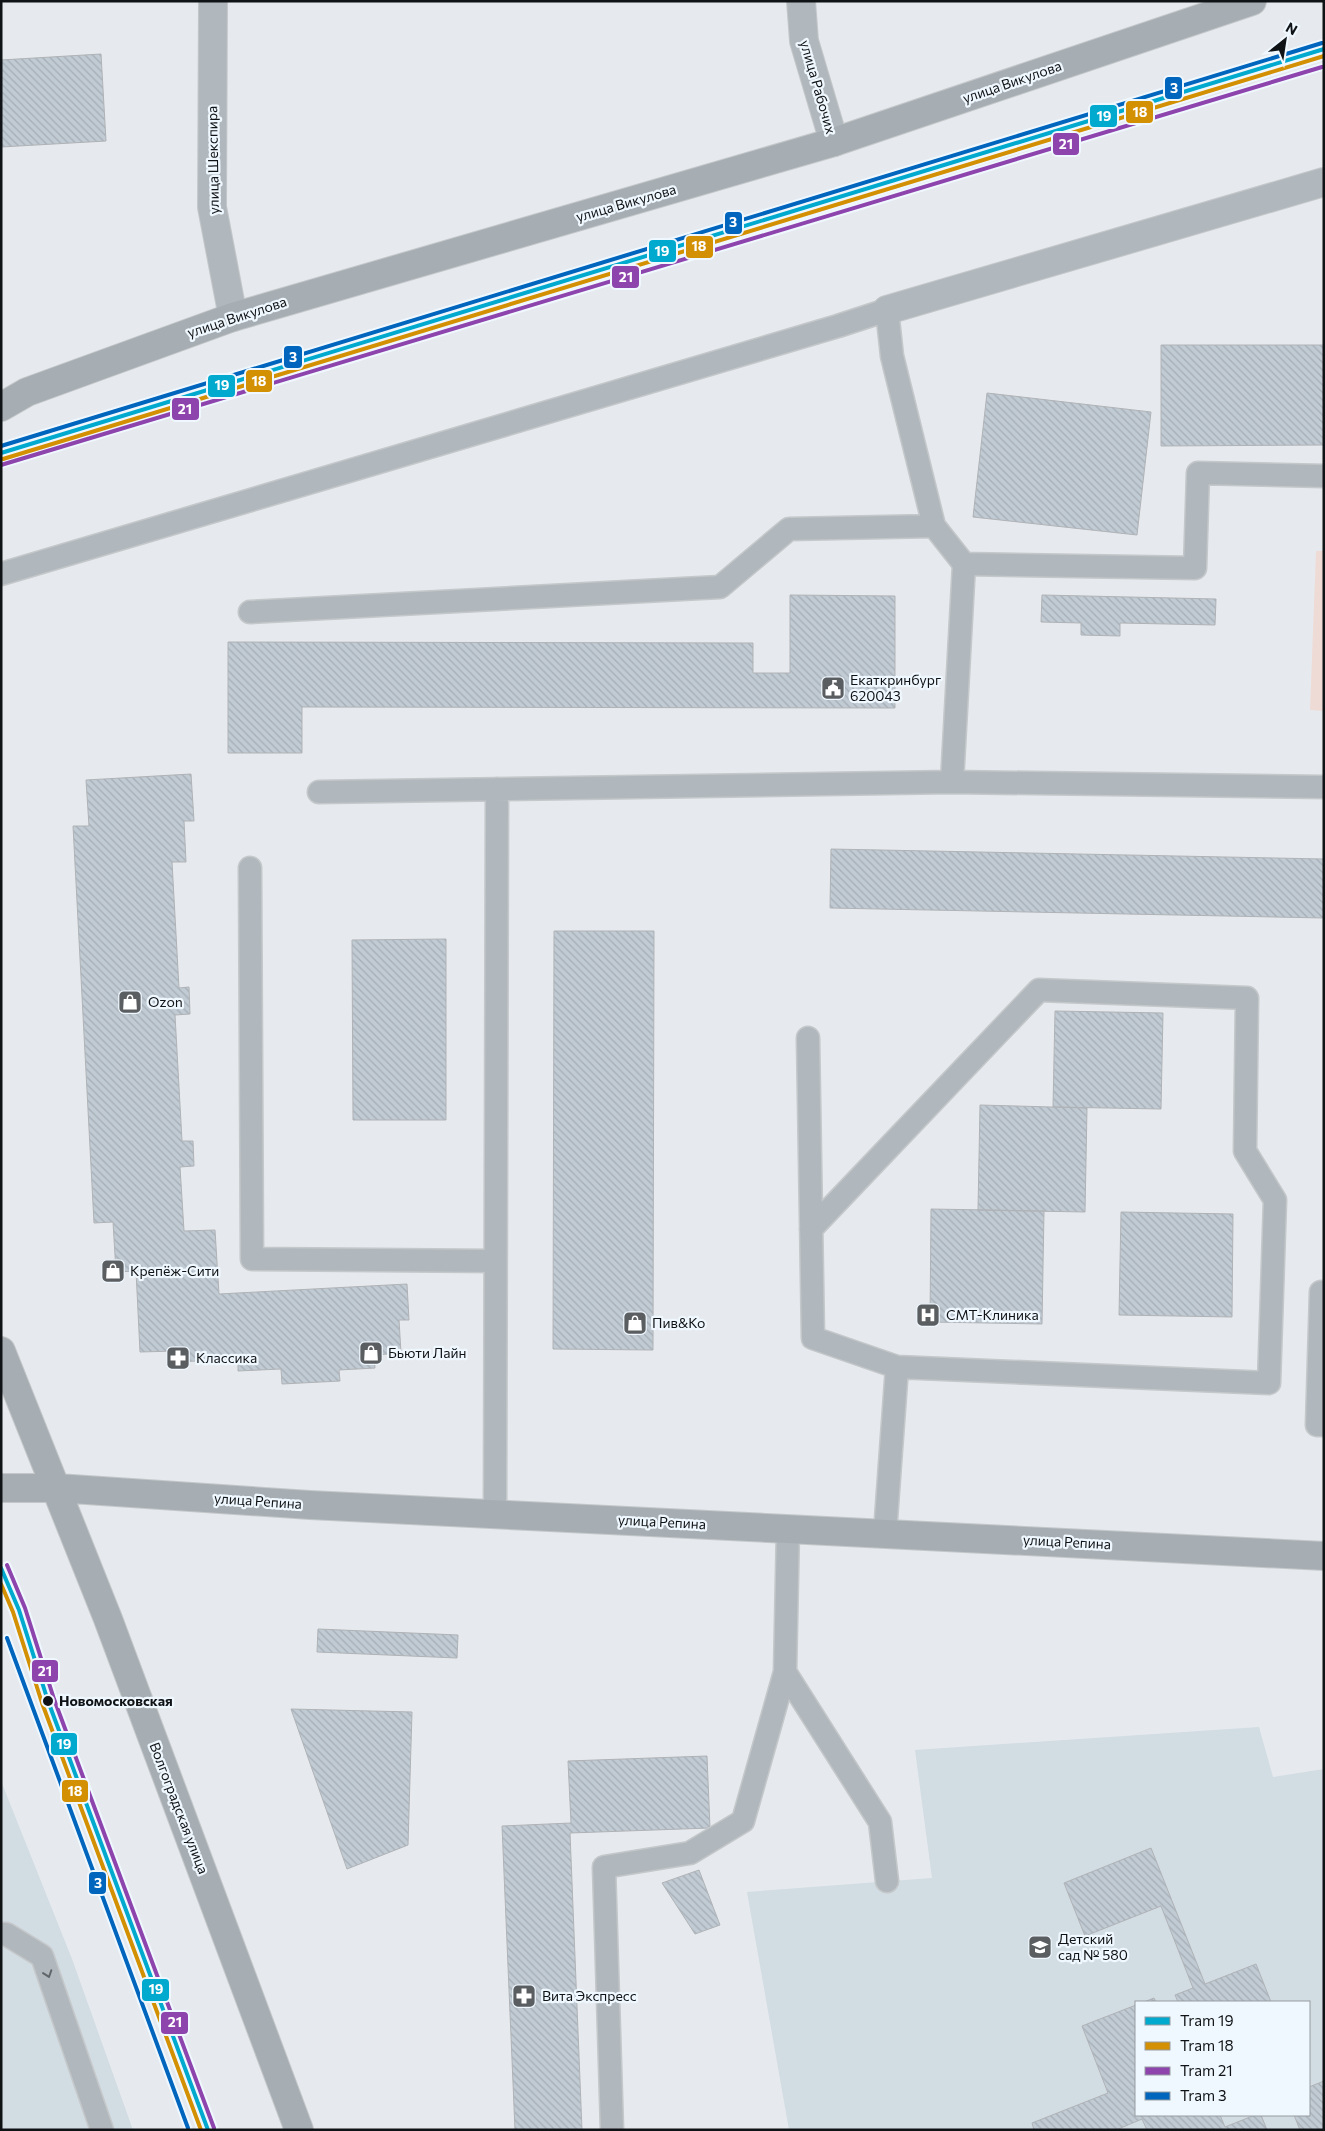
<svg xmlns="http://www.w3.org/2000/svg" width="1325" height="2131" viewBox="0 0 1325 2131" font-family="Commissioner,sans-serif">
  <defs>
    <pattern id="building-back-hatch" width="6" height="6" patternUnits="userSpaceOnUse" patternTransform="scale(1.25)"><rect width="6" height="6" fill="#c1cbd4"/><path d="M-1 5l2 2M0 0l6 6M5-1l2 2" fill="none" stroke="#a5adb5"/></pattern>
  </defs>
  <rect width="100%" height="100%" fill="#e6eaee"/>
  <path fill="#d2dce3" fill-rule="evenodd" d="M1259,1727l14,50 51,-8v361h-535l-42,-238 185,-14 -17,-128zM1136,2002h173v113h-173z
    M1,1781l71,178 61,171h-132z"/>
  <path fill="#efdbd5" d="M1316,551h8v160l-14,-1z"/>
  <path fill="url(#building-back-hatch)" stroke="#b0b3b6" d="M101,54l5,87 -105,6v-87z
    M1161,345h163v100l-163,1z
    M987,393l164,19 -14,123 -164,-18z
    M790,595l105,1v112l-593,-1v46h-74v-111l525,1v30h37z
    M1042,595l174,4 -1,26 -95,-2v13l-39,-1v-12l-40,-1z
    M191,774l3,47h-10l2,41h-14l7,126 10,-1 1,27 -15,1 7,126h11l1,25 -14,1 4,64 31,-1 4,64 188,-10 2,36h-10l2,33 -27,2 1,13 -36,2 1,11 -58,3 -1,-15 -43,2v-12l-62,3 -1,-11 -35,1 -4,-81 -20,1 -3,-50 -19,1 -21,-397h16l-3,-46z
    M831,849l493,10v59l-494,-10z
    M554,931h100l-1,419 -100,-1z
    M446,939v181h-93l-1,-180z
    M1055,1011l108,2 -2,96 -108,-2z
    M980,1105l107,3 -2,104 -107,-2z
    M931,1209l113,2 -2,113 -112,-2z
    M1121,1212l112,2 -1,103 -113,-2z
    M318,1629l140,6 -1,23 -140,-6z
    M291,1709l121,3 -4,133 -61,24z
    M707,1756l3,72 -140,5 12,297h-67l-13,-304 69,-3 -3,-62z
    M1151,1848l54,136 51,-20 15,38h-93l-3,-7 18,-7 -32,-82 -76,30 -21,-53z
    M699,1870l21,55 -25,9 -33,-51z
    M1154,1998l2,4h-12z
    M1136,2005v110h84l5,12 30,-12h6l6,15h-120l-5,-11 -26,11h-82l-2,-7 76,-30 -26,-67z
    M1324,2081v49h-24l-6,-15h15v-28z"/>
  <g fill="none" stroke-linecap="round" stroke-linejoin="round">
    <g stroke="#c5c8ca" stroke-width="25">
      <path id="lane" d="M964,564l231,4 3,-95 126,3
        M1,574l837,-248 49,-16 5,46 42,170 30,38 -12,218
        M250,612l470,-25 69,-58 145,-3
        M319,792l633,-10 372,5
        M250,868l2,391 243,2
        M808,1038l5,300 84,29 -12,166
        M811,1229l228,-239 208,8 -2,153 30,49 -6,183 -372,-16
        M1324,1292h-3l-4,133h7
        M495,1515l2,-726
        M785,1672l95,150 7,59
        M1,1934h5l36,22 60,174
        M612,2130l-8,-263 86,-14 53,-32 42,-149 3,-144"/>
    </g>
    <g stroke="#c5c8ca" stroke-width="30">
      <path id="street" d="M213,1l-1,206 21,110
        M801,1l3,40 30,101
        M887,310l437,-128"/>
    </g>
    <g stroke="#c5c8ca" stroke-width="30">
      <path id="secondary" d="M1,407l26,-15 206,-75 601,-175 418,-141
        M1,1351l107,268 191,511
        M1,1488h56l253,17 1014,51"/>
    </g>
    <use href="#lane" stroke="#b1b8bd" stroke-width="22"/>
    <use href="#street" stroke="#b1b8bd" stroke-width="28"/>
    <use href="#secondary" stroke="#a6aeb4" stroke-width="28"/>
    <g stroke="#f0f8ff" stroke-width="8">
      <path id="tram-1" d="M1,453l1323,-404
        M1,1568l18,42 29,91 160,429"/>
    </g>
    <g stroke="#f0f8ff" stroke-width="8">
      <path id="tram-2" d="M3,459l1321,-403
        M1,1584l12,28 29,91 159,427"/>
    </g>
    <g stroke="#f0f8ff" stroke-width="8">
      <path id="tram-3" d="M1,465l1321,-398
        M7,1565l18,43 29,91 160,429"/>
    </g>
    <g stroke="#f0f8ff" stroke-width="8">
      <path id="tram-4" d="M1,446l1321,-403
        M7,1638l181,490"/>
    </g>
    <use href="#tram-1" stroke="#00a9ce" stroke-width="4"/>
    <use href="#tram-2" stroke="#d49003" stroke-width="4"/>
    <use href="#tram-3" stroke="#8e44ad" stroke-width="4"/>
    <use href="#tram-4" stroke="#0065bd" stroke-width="4"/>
  </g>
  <defs><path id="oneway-chevron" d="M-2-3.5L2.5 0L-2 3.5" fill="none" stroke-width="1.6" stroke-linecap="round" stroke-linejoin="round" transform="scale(1.25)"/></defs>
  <use stroke="#606669" href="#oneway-chevron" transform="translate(48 1974) rotate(71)"/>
  <defs>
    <g id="civic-square" transform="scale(1.25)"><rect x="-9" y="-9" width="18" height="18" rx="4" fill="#5b5e61" stroke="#f0f8ff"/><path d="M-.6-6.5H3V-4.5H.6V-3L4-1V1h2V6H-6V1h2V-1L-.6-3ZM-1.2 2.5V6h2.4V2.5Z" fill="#fff"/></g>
    <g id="shop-square" transform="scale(1.25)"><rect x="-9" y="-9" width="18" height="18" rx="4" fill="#5b5e61" stroke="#f0f8ff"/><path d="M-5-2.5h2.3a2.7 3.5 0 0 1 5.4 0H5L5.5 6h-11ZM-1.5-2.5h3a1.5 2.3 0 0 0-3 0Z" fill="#fff"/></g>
    <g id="hospital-square" transform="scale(1.25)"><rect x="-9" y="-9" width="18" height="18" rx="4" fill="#5b5e61" stroke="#f0f8ff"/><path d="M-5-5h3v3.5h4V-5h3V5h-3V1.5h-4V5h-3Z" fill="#fff"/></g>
    <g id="pharmacy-square" transform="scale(1.25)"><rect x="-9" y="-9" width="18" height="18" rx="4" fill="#5b5e61" stroke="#f0f8ff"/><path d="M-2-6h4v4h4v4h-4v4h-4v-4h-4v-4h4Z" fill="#fff"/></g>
    <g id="school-square" transform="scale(1.25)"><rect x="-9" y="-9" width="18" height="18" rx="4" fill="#5b5e61" stroke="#f0f8ff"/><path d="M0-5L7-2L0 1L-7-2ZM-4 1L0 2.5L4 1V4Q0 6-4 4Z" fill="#fff"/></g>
  </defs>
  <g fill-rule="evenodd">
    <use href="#civic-square" x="833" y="688"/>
    <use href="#shop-square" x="130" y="1002"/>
    <use href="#shop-square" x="113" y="1271"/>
    <use href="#hospital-square" x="928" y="1315"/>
    <use href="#shop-square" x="635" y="1323"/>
    <use href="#shop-square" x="371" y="1353"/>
    <use href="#pharmacy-square" x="178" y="1358"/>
    <use href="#school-square" x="1040" y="1947"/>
    <use href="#pharmacy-square" x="524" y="1996"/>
  </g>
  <circle fill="#101315" stroke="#f0f8ff" stroke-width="2" cx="48" cy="1701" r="6"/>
  <g text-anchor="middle" stroke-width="4.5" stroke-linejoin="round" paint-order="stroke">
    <g font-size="14" fill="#101315" stroke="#f0f8ff">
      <text transform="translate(1012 82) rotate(-19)" y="5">улица Викулова</text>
      <text transform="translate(818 87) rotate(74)" y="5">улица Рабочих</text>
      <text transform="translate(213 160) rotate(-91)" y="5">улица Шекспира</text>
      <text transform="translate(626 203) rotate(-16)" y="5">улица Викулова</text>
      <text transform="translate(237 317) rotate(-18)" y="5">улица Викулова</text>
      <text transform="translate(258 1501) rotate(4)" y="5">улица Репина</text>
      <text transform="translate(662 1522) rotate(3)" y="5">улица Репина</text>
      <text transform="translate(1067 1542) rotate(3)" y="5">улица Репина</text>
      <text transform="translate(179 1808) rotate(69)" y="5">Волгоградская улица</text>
    </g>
    <g font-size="14" fill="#101315" stroke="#f0f8ff" text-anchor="start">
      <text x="850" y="685">Екаткринбург<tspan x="850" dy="16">620043</tspan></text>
      <text x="148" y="1007">Ozon</text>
      <text x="130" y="1276">Крепёж-Сити</text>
      <text x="946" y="1320">СМТ-Клиника</text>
      <text x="652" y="1328">Пив&amp;Ко</text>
      <text x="388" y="1358">Бьюти Лайн</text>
      <text x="196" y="1363">Классика</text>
      <text x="1058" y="1944">Детский<tspan x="1058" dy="16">сад № 580</tspan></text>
      <text x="542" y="2001">Вита Экспресс</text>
    </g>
    <g font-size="14" font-weight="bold" fill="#101315" stroke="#f0f8ff" text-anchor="start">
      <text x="59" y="1706">Новомосковская</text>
    </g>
  </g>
  <g stroke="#f0f8ff" stroke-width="2">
    <rect x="1164" y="76" width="19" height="24" rx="5" fill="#0065bd"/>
    <rect x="1125" y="100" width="29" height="24" rx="5" fill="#d49003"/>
    <rect x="1089" y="104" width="29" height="24" rx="5" fill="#00a9ce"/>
    <rect x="1052" y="132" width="28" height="24" rx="5" fill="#8e44ad"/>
    <rect x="724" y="211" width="19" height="24" rx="5" fill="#0065bd"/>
    <rect x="685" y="235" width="29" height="24" rx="5" fill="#d49003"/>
    <rect x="648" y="239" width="29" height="24" rx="5" fill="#00a9ce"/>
    <rect x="611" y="265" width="29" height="24" rx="5" fill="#8e44ad"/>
    <rect x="283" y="345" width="20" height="24" rx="5" fill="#0065bd"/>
    <rect x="245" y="369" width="28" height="24" rx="5" fill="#d49003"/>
    <rect x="207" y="374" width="29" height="24" rx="5" fill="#00a9ce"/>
    <rect x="171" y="397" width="29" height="24" rx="5" fill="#8e44ad"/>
    <rect x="31" y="1659" width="28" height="24" rx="5" fill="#8e44ad"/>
    <rect x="50" y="1732" width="28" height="24" rx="5" fill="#00a9ce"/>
    <rect x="61" y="1779" width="28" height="24" rx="5" fill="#d49003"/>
    <rect x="88" y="1871" width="19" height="24" rx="5" fill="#0065bd"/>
    <rect x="141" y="1978" width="29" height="24" rx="5" fill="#00a9ce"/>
    <rect x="160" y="2011" width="29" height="24" rx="5" fill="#8e44ad"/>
  </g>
  <g font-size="14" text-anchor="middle" font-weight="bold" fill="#fff">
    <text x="1174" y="93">3</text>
    <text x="1140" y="117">18</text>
    <text x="1104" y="121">19</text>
    <text x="1066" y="149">21</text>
    <text x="733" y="227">3</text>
    <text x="699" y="251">18</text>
    <text x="662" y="256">19</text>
    <text x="626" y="282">21</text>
    <text x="293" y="362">3</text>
    <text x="259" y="386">18</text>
    <text x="222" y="390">19</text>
    <text x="185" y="414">21</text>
    <text x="45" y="1676">21</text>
    <text x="64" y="1749">19</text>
    <text x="75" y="1796">18</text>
    <text x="98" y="1888">3</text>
    <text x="156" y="1994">19</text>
    <text x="175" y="2027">21</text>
  </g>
  <rect width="1325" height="2131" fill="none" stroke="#101315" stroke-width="5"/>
  <rect x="1135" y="2001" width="175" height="115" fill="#f0f8ff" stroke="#969ca1"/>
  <rect x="1145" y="2017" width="25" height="8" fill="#00a9ce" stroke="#969ca1"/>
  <text x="1180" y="2026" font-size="15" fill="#101315">Tram 19</text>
  <rect x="1145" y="2042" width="25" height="8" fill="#d49003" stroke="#969ca1"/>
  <text x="1180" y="2051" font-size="15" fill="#101315">Tram 18</text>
  <rect x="1145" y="2067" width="25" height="8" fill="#8e44ad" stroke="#969ca1"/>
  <text x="1180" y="2076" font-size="15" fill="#101315">Tram 21</text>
  <rect x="1145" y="2092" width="25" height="8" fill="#0065bd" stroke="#969ca1"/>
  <text x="1180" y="2101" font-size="15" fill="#101315">Tram 3</text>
  <g transform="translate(1285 40) rotate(30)" stroke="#f0f8ff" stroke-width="4" paint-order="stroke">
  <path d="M0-4L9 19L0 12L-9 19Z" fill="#101315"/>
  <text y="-8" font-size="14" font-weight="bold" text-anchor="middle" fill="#101315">N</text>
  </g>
</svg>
